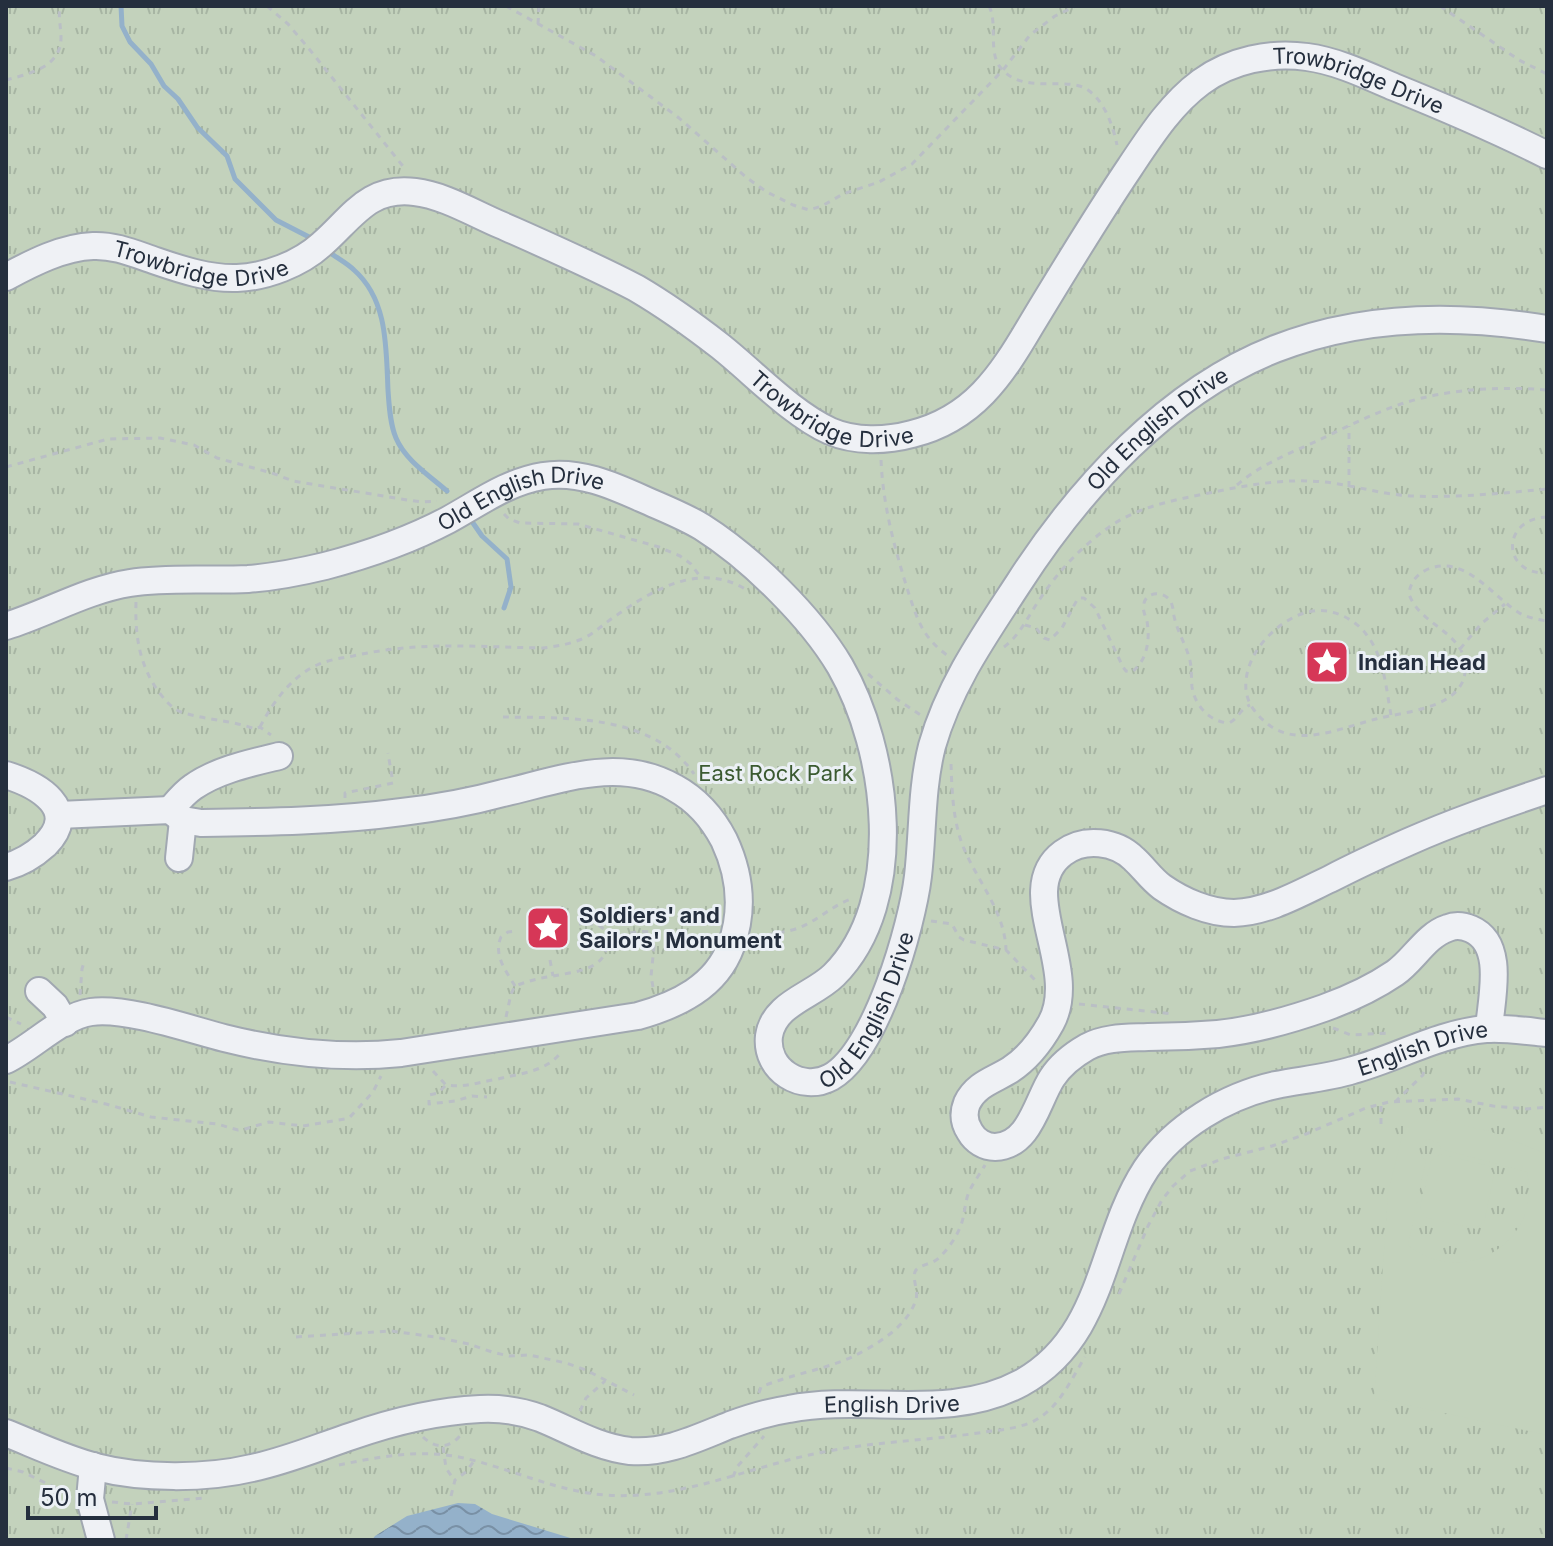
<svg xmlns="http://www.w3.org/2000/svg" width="1553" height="1546" viewBox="0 0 1553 1546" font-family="Inter,sans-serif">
  <defs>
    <pattern id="park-tufts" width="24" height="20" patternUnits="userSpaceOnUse" patternTransform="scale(2)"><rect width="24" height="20" fill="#c3d2bc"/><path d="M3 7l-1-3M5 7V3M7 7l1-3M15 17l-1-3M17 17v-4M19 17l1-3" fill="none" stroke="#a7b5a3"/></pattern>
    <pattern id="water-waves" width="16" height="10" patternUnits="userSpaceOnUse" patternTransform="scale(2)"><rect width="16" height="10" fill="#94b1ca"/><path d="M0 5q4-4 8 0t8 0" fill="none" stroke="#7990a5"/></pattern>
  </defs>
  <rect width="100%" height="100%" fill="#dce1e7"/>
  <path fill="url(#park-tufts)" d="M6,6h1541v1534h-1541z"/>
  <path fill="#c3d2bc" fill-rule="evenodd" d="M1422,1117l67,14 58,23v281l-173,-37 14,-206 16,-63zM1428,1139l11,4 2,6 86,23c16,70 -64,118 -119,73l18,-85c-10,-7 -8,-15 2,-21z
    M1440,1154l49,12 5,9 -10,48 -4,1 -4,5 -49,-11 -7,-10 11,-47z"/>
  <path fill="url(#water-waves)" d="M458,1503l17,1 17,10 85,26h-205l3,-4 32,-20z"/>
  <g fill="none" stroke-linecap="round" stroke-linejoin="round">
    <path stroke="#94b1ca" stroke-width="5" d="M121,6l1,20 8,16 21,22 13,22 14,13 19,28 30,29 8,23 41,41 35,18
      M329,252c8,6 18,11 25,18 34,30 32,78 34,120 1,15 2,34 8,48 9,22 34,38 51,53
      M473,523l9,13 25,23 4,28 -7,21"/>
    <g stroke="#a1a8b1" stroke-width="30">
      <g id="minor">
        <path id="s1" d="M6,277c26,-14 57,-30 87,-31 22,-1 42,8 63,15 26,9 54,18 81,17 29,-1 63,-14 85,-34 30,-26 46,-58 93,-52 28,3 60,22 86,33 45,20 91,40 135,63 29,17 57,37 84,58 34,27 71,67 110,85 25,11 56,10 82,3 61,-15 89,-58 119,-109 32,-53 64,-106 99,-158 20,-30 41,-63 71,-85 30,-22 69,-30 106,-25 30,4 59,18 87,30 52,21 103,43 153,68"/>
        <path id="s2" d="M6,626c42,-13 80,-36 124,-43 39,-6 78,-2 118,-4 26,-2 52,-7 77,-13 42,-11 85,-26 123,-46 31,-17 59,-38 95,-44 35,-6 69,9 100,23 20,9 41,17 59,28 49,31 109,90 138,139 48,83 68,235 -6,309 -21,21 -60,28 -65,61 -4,34 33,57 62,41 45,-25 81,-151 87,-201 5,-43 3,-87 14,-130 17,-60 52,-110 86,-162 61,-95 150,-193 257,-235 86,-34 182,-35 272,-20"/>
        <path d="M6,775c32,10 75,34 39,70 -11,10 -24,18 -39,22"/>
        <path d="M170,810c7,-8 14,-17 23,-23 24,-17 57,-24 86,-31"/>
        <path d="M179,858l4,-38"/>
        <path d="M39,991l16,15 10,17"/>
        <path d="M1489,1029c2,-30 17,-85 -18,-100 -7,-3 -16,-4 -23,-1 -22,7 -35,33 -53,45 -22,15 -46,26 -71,35 -34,12 -69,22 -106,26 -23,2 -47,3 -70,3 -21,1 -42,0 -61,10 -14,8 -26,17 -35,31 -15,23 -22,68 -57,69 -10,0 -20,-6 -25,-15 -6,-9 -7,-19 -3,-29 9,-19 27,-23 43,-33 17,-11 31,-29 41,-47 30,-55 -38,-133 12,-170 21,-16 53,-12 71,6 10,9 17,20 28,28 20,14 47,26 72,26 34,-1 66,-20 96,-34 25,-13 51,-25 78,-37 45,-20 92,-36 139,-52"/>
        <path d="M6,1060c27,-13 56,-44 85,-48 35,-5 98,17 133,26 56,14 119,21 177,15l237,-37c39,-11 78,-29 93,-70 13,-36 9,-72 -7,-106 -12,-23 -27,-40 -49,-52 -55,-32 -115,-8 -172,5 -33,9 -67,15 -101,19 -66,9 -135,10 -201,11l-18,-3 -13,-10 -111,5"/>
        <path id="s3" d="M6,1433c30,12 59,26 90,34 46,12 110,12 156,1 34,-7 67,-21 100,-32 40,-14 85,-25 128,-27 20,-1 41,2 60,9 30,12 56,29 90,33 36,3 67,-13 100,-26 19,-7 39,-13 59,-16 77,-15 160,13 232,-26 85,-47 78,-142 125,-214 28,-42 80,-73 130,-84 25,-5 51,-7 77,-15 44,-12 86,-37 133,-41 20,-1 41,2 61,4"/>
        <path d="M93,1466l-3,33 11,41"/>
      </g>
    </g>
    <path stroke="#babfc5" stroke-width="3" stroke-dasharray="6 6" stroke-linecap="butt" d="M267,6l21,18 22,26 96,120
      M506,6l90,50 83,62 68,60 20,14 26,13 16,5 13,-4 21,-12 36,-12 33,-18 91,-94 27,-35 25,-19 21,-10
      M989,6c9,18 -1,45 11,61 22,29 68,8 88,23 17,12 25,36 29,55
      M1440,6l79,54 28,14
      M1545,6l2,1
      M538,24l1,-18
      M6,80c23,-6 55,-13 55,-42 0,-11 -3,-21 -1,-32
      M881,460c2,45 13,86 26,128 5,15 10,33 19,46 6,9 14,16 22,22
      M6,467l102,-28 52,-1 34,7 23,13 55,15 21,8 114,19 15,2 15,-1
      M1237,485c23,-20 51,-31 80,-44 27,-13 55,-27 84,-37 45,-15 99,-18 146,-14
      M1349,487v-61
      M504,514l5,5 11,4 58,1 81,23 21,9 11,8 10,14
      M1547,517c-47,2 -45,58 0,56
      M136,602c-1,33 3,62 22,89 7,9 13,17 23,21 24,8 50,8 74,17l5,-2 11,8
      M1025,625l11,3 8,10 6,2 12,-12 15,-28 2,-2h5l11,10 28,59 3,4 6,1c16,-13 18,-33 15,-51 -2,-6 -5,-12 -3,-18 3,-11 17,-12 25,-4 4,5 4,11 5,17 3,15 11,27 15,41 3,9 2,20 3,30 3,19 18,35 37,36 9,-4 11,-14 21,-18
      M1004,647c17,-13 24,-31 36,-48 18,-28 44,-55 72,-74 29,-19 63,-25 97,-32 38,-8 76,-15 115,-11 30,3 59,13 89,14 45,2 90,-3 134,-7
      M1460,649l21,-25 24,-20
      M868,674l30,26 24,16
      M1391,715c-5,-27 -7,-59 -25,-81 -11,-15 -34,-26 -53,-23 -28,4 -58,32 -65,59 -4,14 -3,28 6,40 33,44 79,20 122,9 29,-8 94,-10 89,-56 -4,-32 -46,-39 -56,-69 1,-11 7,-19 17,-24 40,-18 67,29 97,45 8,3 16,5 24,6
      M503,717c65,1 150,-3 191,57
      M260,727c13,-25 31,-50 57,-62 11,-5 24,-7 36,-9 65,-15 125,-9 190,-8 15,-2 29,-4 43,-11 11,-6 20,-15 31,-22 37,-26 84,-53 128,-26
      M951,764c1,29 2,60 14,87 14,32 40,62 41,99
      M345,798v-5l48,-10 -5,-30
      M931,921l21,3 7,13 5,3 42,10 30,31
      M607,939c14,-3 32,-11 46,-6l2,4 -4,39 2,11
      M756,940c12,-8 23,-6 36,-10 23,-6 39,-25 62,-32
      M550,960l3,16
      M515,986c-9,-15 -22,-31 -14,-49l7,-5 9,-1
      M80,995l2,-26 2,-7
      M1079,1004l95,10
      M6,1017l15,7
      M506,1017l5,-23 4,-8c13,-5 25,-8 38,-10 27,-5 64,-8 51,-47l-7,-5h-18
      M1333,1028l18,7 37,-2
      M433,1071l13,14c18,3 34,-3 52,-6 23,-6 49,-7 64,-28
      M10,1082l96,22 45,13 66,7 21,6 7,-1 24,-7 34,4 42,-7 5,-2 23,-25 8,-16
      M445,1086l-7,7 -9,2v9l26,-3 17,-5 15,1
      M1395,1102l28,-27 1,-9
      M1381,1124v-20
      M1119,1294l29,-68 14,-26 11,-14 17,-15 32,-12 50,-13 34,-12 60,-26 23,-6 69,-3 35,7 34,3 20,-2
      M296,1337l95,-6 44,6 34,7 23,8 17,4 20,-1 37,8 20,7 48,25
      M759,1393l2,-6c31,-13 63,-17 93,-31 24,-12 55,-31 62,-57 3,-9 -6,-24 1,-30 6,-5 15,-5 22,-11 10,-10 19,-23 23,-36 3,-10 3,-21 7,-30 4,-9 11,-18 16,-27
      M580,1411l6,-13 19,-17
      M423,1437c13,13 29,11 39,-4
      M443,1447l3,21 8,12
      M339,1465c39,-8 80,-16 120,-8 49,10 95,34 146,38 78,6 149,-31 224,-44 52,-10 105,-11 156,-19 16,-2 33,-4 47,-10 27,-13 38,-41 53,-65
      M6,1468l17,4 45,22
      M733,1477l4,-10 27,-31
      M451,1496l4,-16 11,-8 8,-11
      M112,1502l20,2 72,-6
      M126,1540l6,-36"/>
    <use href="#minor" stroke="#eff1f5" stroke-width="26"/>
  </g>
  <defs>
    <g id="sight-square" transform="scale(2.3)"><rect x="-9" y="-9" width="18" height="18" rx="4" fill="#d63757" stroke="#ebf0f5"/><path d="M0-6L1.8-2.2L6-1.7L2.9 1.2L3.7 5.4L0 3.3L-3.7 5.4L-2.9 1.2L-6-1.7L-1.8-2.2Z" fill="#fff"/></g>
  </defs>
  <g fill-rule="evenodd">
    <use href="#sight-square" x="1327" y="662"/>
    <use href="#sight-square" x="548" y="928"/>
  </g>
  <g text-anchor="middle" stroke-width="6" stroke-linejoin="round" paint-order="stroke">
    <g font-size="22" fill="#252f3e" stroke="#ebf0f5">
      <text dy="8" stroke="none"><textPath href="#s1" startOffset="1644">Trowbridge Drive</textPath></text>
      <text dy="8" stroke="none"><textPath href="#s1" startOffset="204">Trowbridge Drive</textPath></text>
      <text dy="8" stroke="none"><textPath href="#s1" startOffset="924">Trowbridge Drive</textPath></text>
      <text dy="8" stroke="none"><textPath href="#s2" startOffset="2192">Old English Drive</textPath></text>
      <text dy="8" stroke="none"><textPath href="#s2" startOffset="538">Old English Drive</textPath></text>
      <text dy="8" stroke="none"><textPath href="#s2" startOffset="1520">Old English Drive</textPath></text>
      <text dy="8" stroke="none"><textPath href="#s3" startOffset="1612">English Drive</textPath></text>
      <text dy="8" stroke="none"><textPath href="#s3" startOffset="916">English Drive</textPath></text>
    </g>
    <g font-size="22" font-weight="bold" fill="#252f3e" stroke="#ebf0f5" text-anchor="start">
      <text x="1358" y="670">Indian Head</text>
      <text x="579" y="923">Soldiers' and<tspan x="579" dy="25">Sailors' Monument</tspan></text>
    </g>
    <g font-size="22" fill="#3b5b31" stroke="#ebf0f5">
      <text x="776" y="781">East Rock Park</text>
    </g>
  </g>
  <rect width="1553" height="1546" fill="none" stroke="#252f3e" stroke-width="16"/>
  <path d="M28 1506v12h128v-12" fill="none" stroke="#252f3e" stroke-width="4"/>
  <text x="40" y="1506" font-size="24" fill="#252f3e" stroke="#ebf0f5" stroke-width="6" paint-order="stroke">50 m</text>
</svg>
